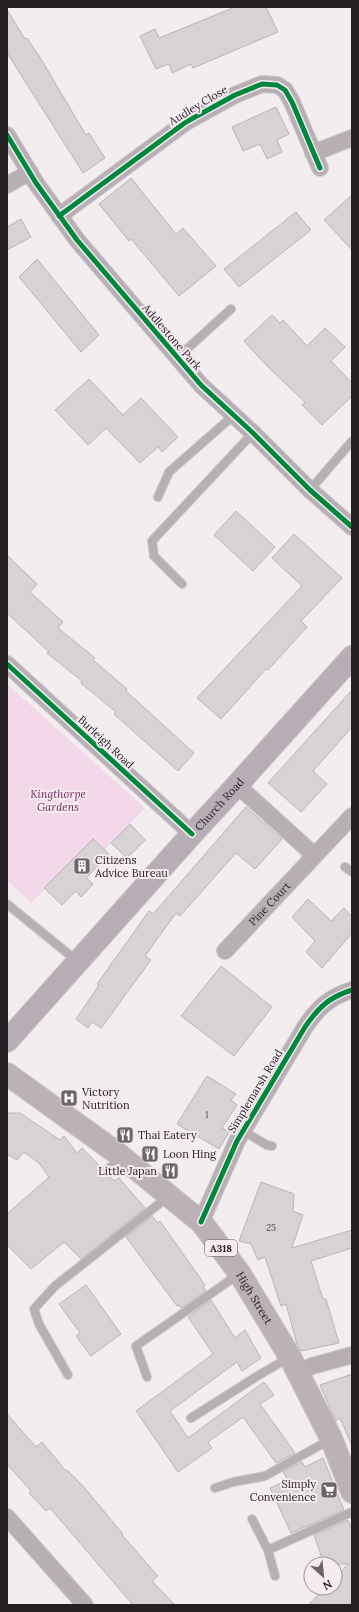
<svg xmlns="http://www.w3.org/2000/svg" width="359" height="1612" viewBox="0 0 359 1612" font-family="Lora,serif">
  <rect width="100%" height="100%" fill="#f3edf0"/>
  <path fill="#f2d8e8" d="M7,684l138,124 -41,42 -11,-11 -62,64 -24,-23z"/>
  <path fill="#d7d3d5" stroke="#b9b4b7" d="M235,7h31l12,25 -85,36 -2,-4 -19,9 -3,-9 -13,5 -16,-33 15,-7 4,9z
    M7,10l18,29 2,-1 11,16 48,81 3,-2 16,25 -22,15 -76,-120z
    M276,107l13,27 -12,6 5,12 -15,7 -7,-15 -17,7 -11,-24z
    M131,178l45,56 7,-6 33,38 -37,30 -48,-57 -2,2 -30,-37z
    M352,195v55l-28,-30z
    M296,212l15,18 -72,57 -15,-18z
    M21,219l10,18 -24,13v-23z
    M37,259l62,76 -18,17 -62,-75z
    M272,315l8,8 3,-3 24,26 18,-18 20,19 -14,14 21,22v13l-30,29 -20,-20 3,-3 -37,-35 -24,-26z
    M89,379l34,36 18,-17 37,39 -16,15 -4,-5 -18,16 -34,-35 -18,17 -33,-35z
    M236,511l39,36 -22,24 -39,-36z
    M294,534l48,44 -41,43 6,6 -39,43 -2,-1 -45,50 -24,-21 105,-112 -30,-28z
    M7,555l30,29 -7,8 33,30 -5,6 37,30 -2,2 34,29 -1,2 68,62 -16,18 -64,-57 2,-2 -35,-29 1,-2 -35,-28 2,-1 -42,-39z
    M352,690v37l-39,44 14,13 -26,28 -33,-29z
    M246,807l36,32 -27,30 -19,-16 -56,63 -4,-3 -31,43 6,4 -50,68 -9,-6 -4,6 -12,-9 23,-34 -2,-1 52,-73 4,3z
    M130,824l15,16 -18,18 -16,-15z
    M93,839l16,15 -23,24 7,6 -12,13 -5,-6 -14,14 -18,-17z
    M308,899l23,22 13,-13 8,9v16l-30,35 -16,-16 9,-11 -23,-24z
    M221,966l51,41 -38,49 -53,-40z
    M207,1076l29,18 -5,6 6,5 -15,23 7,4 -10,17 -42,-25z
    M7,1113h13l40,27 4,-4 13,17 5,-5 19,19 -1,4 1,3 4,2 4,-1 5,6 5,-3 26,30 -64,51 -17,-17 -33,27 -24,-24v-31l42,-37 -10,-14 -15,-11 -7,8 -10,-6z
    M261,1182l33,12 -1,17 10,4 -11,33 60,-18v18l-41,13 12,38h3l13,44 -38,8 -4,-7 -11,-40 -5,2 -16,-49 -7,3 -7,-16 -12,-3z
    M152,1216l6,7 2,-2 45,64 -2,2 3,4 -25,17 -2,-3 -2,1 -51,-69z
    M86,1285l35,49 -30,22 -15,-20 4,-3 -21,-29z
    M211,1300l24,38 10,-8 16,28 -19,13 -5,-9 -67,49 18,27 76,-56 10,13 -14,9 35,49 -19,10 -33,-46 -35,25 4,6 -34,24 -42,-61 77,-57 -25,-37z
    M352,1374v72l-12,-28 -4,3 -16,-36z
    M7,1414l29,33 6,-5 24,29 1,-1 16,16 40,48 -1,1 36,41 -6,5 23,24h-42l-83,-97 -4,3 -17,-18 2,-2 -24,-27z
    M323,1458l21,52 -53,23 -21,-45 18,-8 -5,-8 19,-10 3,5z
    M348,1520l4,9v76h-44l17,-17h10v-10l13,-14h-24l-10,-29z"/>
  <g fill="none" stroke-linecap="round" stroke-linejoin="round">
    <g stroke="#cdc9cb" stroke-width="10">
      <path id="lane" d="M177,358l54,-49
        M310,490l42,-49
        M158,497l11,-25 65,-57
        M182,584l-28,-28 -2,-15 101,-108
        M345,867l7,5
        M7,904l70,57
        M243,1131l24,14 5,1
        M105,1171l17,-12
        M68,1375l-29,-51 -5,-15 21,-23 114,-90
        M147,1377l-11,-31 103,-72
        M191,1418l68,-43 31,-18
        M215,1488l18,-6 32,-6 66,-37
        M252,1519l16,31 7,26
        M268,1550l84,-38"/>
    </g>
    <g stroke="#cdc9cb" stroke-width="18">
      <g id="street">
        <path d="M7,135l29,48 41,57 124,145 52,48 57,57 42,37"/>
        <path d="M313,153l39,-15"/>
        <path d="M7,185l23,-13"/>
        <path d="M59,216l127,-94 49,-27 27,-11 15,1 8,5 7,12 28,66"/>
        <path d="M7,664l185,170"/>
        <path d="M237,785l77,70"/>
        <path id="s1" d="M225,951l127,-135"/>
        <path d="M201,1222l36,-81 68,-114c13,-19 24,-30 47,-37"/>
        <path d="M299,1372l13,-6 40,-11"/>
        <path d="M7,1517l78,88"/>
      </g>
    </g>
    <g stroke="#cdc9cb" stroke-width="24">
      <g id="secondary">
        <path id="s2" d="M7,1041l185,-207 45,-49 115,-128"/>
      </g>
    </g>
    <g stroke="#cdc9cb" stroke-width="24">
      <g id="primary">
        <path id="s3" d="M7,1074l110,79 68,56 16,13 13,17 26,35 50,83 41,81 21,54"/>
      </g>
    </g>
    <use href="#lane" stroke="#b8afb4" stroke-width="8"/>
    <use href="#street" stroke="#b8afb4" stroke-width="16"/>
    <use href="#secondary" stroke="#b8adb4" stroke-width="22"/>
    <use href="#primary" stroke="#bbb1b6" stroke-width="22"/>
    <g stroke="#f5ebf1" stroke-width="8">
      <path id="cycleway" d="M7,135l29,48 41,57 124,145 52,48 57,57 42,37
        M59,216l127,-94 49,-27 27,-11 15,1 8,5 7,12 28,66
        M7,664l185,170
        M201,1222l36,-81 68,-114c13,-19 24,-30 47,-37"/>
    </g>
    <use href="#cycleway" stroke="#00873e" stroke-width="5"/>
  </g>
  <defs>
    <g id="building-square" transform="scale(0.9)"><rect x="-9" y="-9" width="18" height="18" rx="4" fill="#6b6669" stroke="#f5ebf1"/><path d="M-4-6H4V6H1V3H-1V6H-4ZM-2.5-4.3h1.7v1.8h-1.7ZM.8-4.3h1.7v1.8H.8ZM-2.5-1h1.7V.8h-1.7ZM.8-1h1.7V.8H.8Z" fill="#fff"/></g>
    <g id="hospital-square" transform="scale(0.9)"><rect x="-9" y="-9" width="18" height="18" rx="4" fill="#6b6669" stroke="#f5ebf1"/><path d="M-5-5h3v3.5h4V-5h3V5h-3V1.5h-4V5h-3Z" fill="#fff"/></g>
    <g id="restaurant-square" transform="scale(0.9)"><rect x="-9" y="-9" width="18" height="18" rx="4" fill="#6b6669" stroke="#f5ebf1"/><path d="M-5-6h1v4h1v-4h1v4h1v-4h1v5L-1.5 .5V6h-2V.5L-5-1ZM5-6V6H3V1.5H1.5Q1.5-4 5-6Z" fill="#fff"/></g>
    <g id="supermarket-square" transform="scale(0.9)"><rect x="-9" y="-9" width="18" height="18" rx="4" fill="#6b6669" stroke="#f5ebf1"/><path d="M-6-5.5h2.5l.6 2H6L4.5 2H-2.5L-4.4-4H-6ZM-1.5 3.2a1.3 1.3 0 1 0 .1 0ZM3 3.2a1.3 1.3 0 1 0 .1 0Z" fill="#fff"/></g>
  </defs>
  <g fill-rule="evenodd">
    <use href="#building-square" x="82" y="866"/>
    <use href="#hospital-square" x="69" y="1098"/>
    <use href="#restaurant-square" x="125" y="1135"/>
    <use href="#restaurant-square" x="150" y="1154"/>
    <use href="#restaurant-square" x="170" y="1171"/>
    <use href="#supermarket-square" x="329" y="1490"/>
  </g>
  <g text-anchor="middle" stroke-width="4" stroke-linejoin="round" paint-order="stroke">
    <g font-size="9" fill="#524e51">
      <text x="207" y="1118">1</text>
      <text x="271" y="1231">25</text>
    </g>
    <rect fill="#f5ebf1" stroke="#615c5f" stroke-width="1" x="205" y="1240" width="32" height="16" rx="3"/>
    <g font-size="10" font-weight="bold" fill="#221e21">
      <text x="221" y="1252">A318</text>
    </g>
    <g font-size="11" fill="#221e21" stroke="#f5ebf1">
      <text transform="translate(198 105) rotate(-31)" y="4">Audley Close</text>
      <text transform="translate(172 337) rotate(49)" y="4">Addlestone Park</text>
      <text transform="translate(106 742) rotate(43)" y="4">Burleigh Road</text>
      <text dy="4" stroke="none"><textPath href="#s2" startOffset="318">Church Road</textPath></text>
      <text dy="4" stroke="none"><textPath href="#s1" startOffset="65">Pine Court</textPath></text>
      <text transform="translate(255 1091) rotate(-59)" y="4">Simplemarsh Road</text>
      <text dy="4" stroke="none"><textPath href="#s3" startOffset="337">High Street</textPath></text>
    </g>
    <g font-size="11" font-style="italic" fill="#732a5f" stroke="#f5ebf1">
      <text x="58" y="798">Kingthorpe<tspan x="58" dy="13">Gardens</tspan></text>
    </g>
    <g font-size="11" fill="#221e21" stroke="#f5ebf1" text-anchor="start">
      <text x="95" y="864">Citizens<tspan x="95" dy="13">Advice Bureau</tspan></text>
      <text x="82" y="1096">Victory<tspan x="82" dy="13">Nutrition</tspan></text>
      <text x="138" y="1139">Thai Eatery</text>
      <text x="163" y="1158">Loon Hing</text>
      <text x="157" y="1175" text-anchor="end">Little Japan</text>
      <text x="316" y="1488" text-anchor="end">Simply<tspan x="316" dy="13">Convenience</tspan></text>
    </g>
  </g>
  <rect width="359" height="1612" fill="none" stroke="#221e21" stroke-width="16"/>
  <g transform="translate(323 1576) rotate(153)"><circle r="19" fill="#f5ebf1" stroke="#a1999e"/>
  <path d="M0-3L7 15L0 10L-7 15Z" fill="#6b6669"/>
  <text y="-6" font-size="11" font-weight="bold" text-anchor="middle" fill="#221e21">N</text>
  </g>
</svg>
